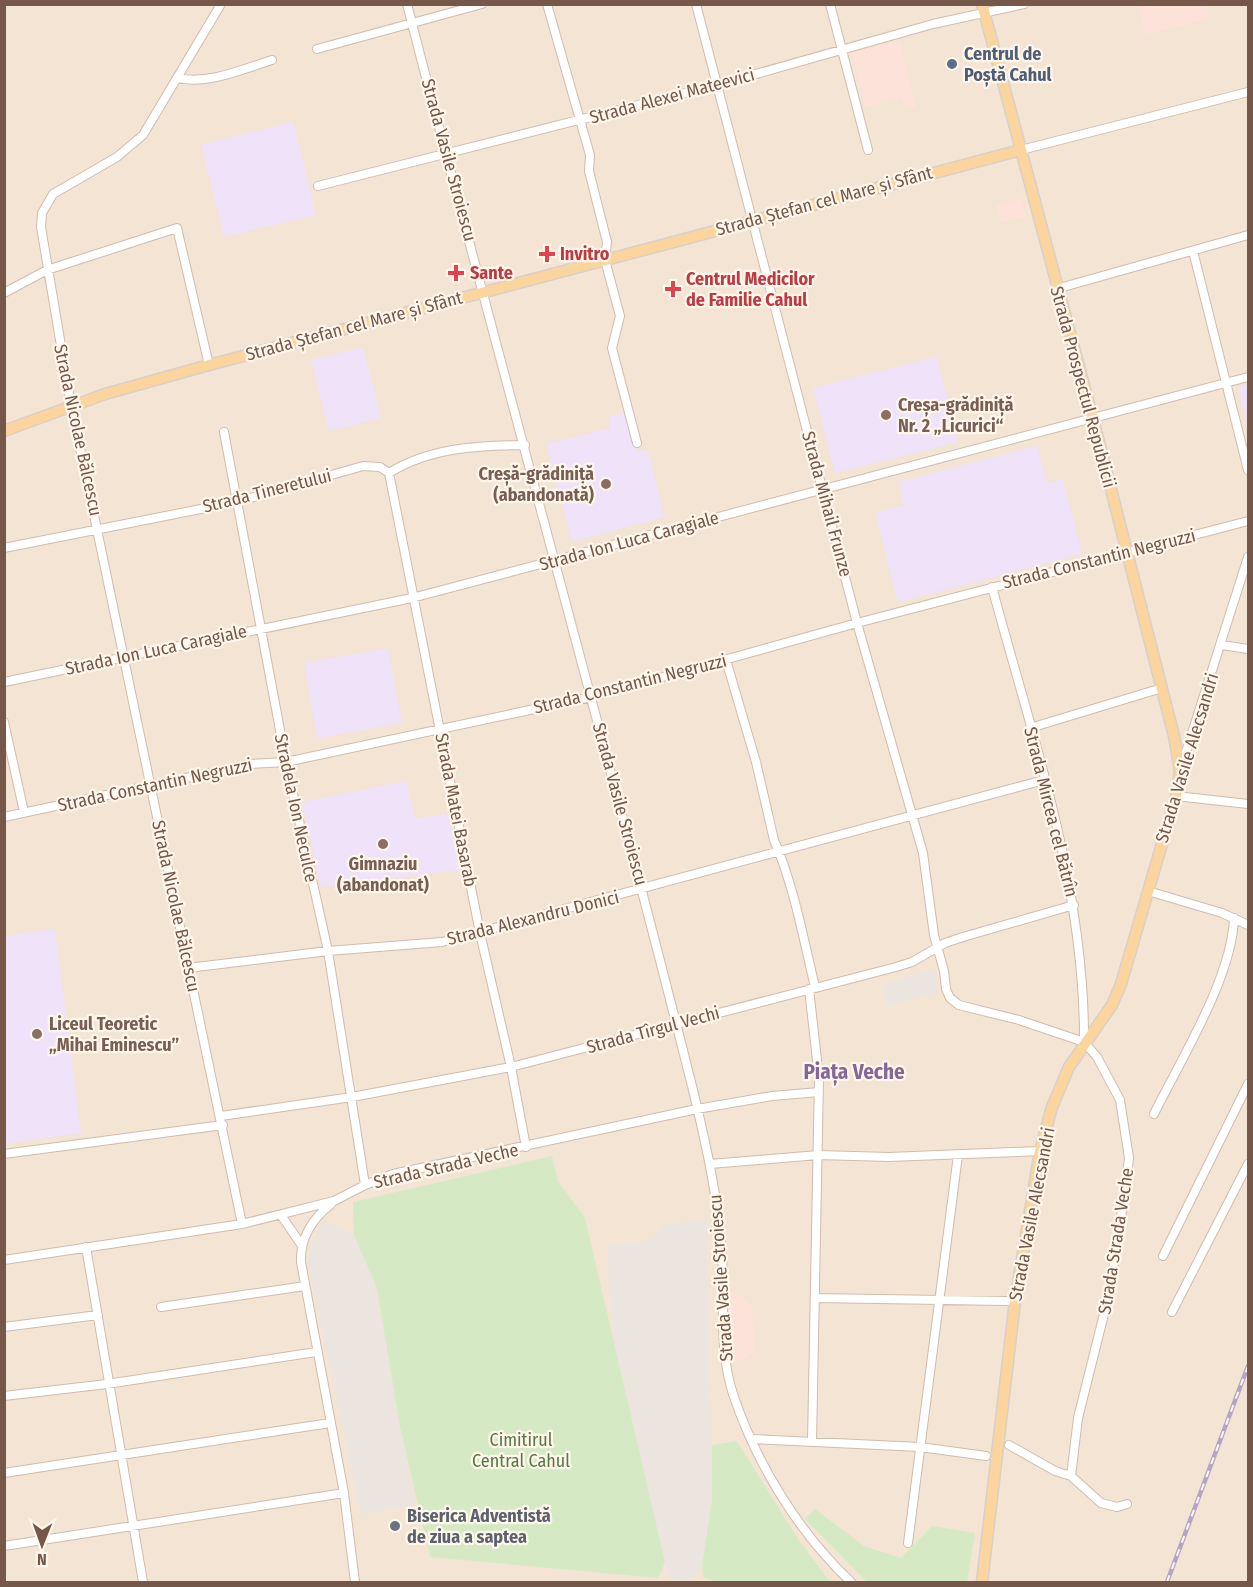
<svg xmlns="http://www.w3.org/2000/svg" width="1253" height="1587" viewBox="0 0 1253 1587" font-family="'Fira Sans Condensed',sans-serif">
  <rect width="100%" height="100%" fill="#fcf2e5"/>
  <path fill="#f4e4d4" d="M5,5h1243v1577h-1243z"/>
  <path fill="#fde2d9" d="M1138,5h69l3,13 -64,17z
    M900,41l16,65 -11,3 -3,-11 -37,9 -13,-54z
    M1021,199l5,18 -25,6 -5,-18z
    M722,1289l18,6 12,10 2,47 -9,7 -17,5z"/>
  <path fill="#ece5df" d="M934,969l6,23 -53,14 -5,-22z
    M707,1219l5,280 -10,67 -12,16h-9l-13,-5 -56,-238 -5,-95 43,-3 12,-16z
    M322,1220l32,15 23,53 23,139 17,78 -56,10 -54,-256z"/>
  <path fill="#efe2f9" d="M293,122l23,93 -92,22 -23,-92z
    M363,347l18,71 -52,13 -18,-71z
    M937,357l21,85 -123,31 -22,-85z
    M1248,384v45l-10,-42z
    M625,413l12,38 11,-1 16,67 -92,25 -26,-98 64,-16 -2,-11z
    M1037,446l10,37 16,-4 19,75 -184,48 -23,-89 29,-8 -6,-23z
    M388,648l14,75 -85,15 -13,-75z
    M406,781l9,37 33,-4 12,56 -139,17 -19,-85z
    M55,929l26,204 -76,11v-208z"/>
  <path fill="#d5eac4" d="M552,1156l6,25 27,37 80,344 -7,16 -228,-21 -30,-130 -23,-139 -23,-53 -1,-33z
    M737,1441l59,95 34,46h-114l-13,-5 -1,-11 10,-67v-54z
    M815,1509l49,37 37,12 31,-32 43,7 -8,49h-100l-62,-63z"/>
  <g fill="none" stroke-linecap="round" stroke-linejoin="round">
    <g stroke="#d0bcae" stroke-width="10">
      <path id="minor" d="M221,4l-78,131 -26,22 -64,37 -11,19 -1,14 30,178 171,819
        M407,4c93,363 195,723 286,1086 13,54 25,108 29,163 3,47 -4,95 11,141 23,69 65,138 118,188
        M547,4l43,151 -1,16 18,71 -2,18 15,56 -8,32 25,95
        M696,4l161,619 66,230 11,82 10,36 2,18 4,9 9,7 60,15 65,22 13,15 23,43 9,58 -3,26 -16,106 -32,128 -7,58
        M830,4l38,146
        M317,49l165,-45
        M178,78c30,7 65,-9 94,-18
        M1021,150l227,-58
        M318,186l399,-101 216,-61 91,-20
        M1193,251l55,219
        M1056,289l192,-54
        M4,293l43,-23 130,-42 32,137
        M224,432l62,330 42,189 37,234
        M389,473l91,460 31,134 15,80
        M4,548l232,-46 127,-36 17,1 9,6c40,-25 89,-28 136,-28
        M992,587c40,149 93,299 92,455
        M1222,645l26,4
        M726,660l30,102 18,78c20,46 29,97 41,147
        M4,682l408,-84 836,-221
        M4,722l20,90
        M1030,728l132,-40
        M1180,771l68,-214
        M1176,796l72,8
        M4,817l247,-53 35,-2 305,-65 266,-74 391,-102
        M1148,891l74,22 26,12
        M188,968l140,-17 114,-9 602,-162
        M809,989l10,89 -7,364
        M1154,1114c27,-55 78,-136 80,-196
        M221,1116l131,-19 159,-30 385,-100 16,-5 33,-19 18,-6 111,-32
        M4,1154l219,-29
        M710,1164l108,-9 71,2 151,-6
        M331,1204c-18,14 -31,34 -30,58l43,231 11,89
        M281,1215l21,31
        M86,1247l57,335
        M1163,1256l85,-172
        M4,1260l238,-36 92,-23 31,-16 28,-11 304,-65 75,-13 47,-4
        M815,1298l192,3
        M161,1307l144,-21
        M1172,1312l76,-148
        M4,1327l94,-12
        M4,1396l103,-12 209,-32
        M751,1439l169,8 66,9
        M1009,1445l46,26 16,5 30,27 16,4 10,-3
        M4,1473l326,-50
        M908,1543l50,-388
        M4,1546l340,-53"/>
    </g>
    <g stroke="#d9d0cc" stroke-width="13">
      <path id="major" d="M982,4l111,415 81,317 6,35 -4,25 -55,188 -9,21 -43,62 -17,40 -12,44 -25,150 -33,281
        M4,431l101,-37 104,-29 812,-215"/>
    </g>
    <use href="#minor" stroke="#fff" stroke-width="8"/>
    <use href="#major" stroke="#fbd49e" stroke-width="10"/>
    <g stroke="#b5a4c6" stroke-width="4.5">
      <path id="rail" d="M1167,1582l81,-216"/>
    </g>
    <use href="#rail" stroke="#fff7ec" stroke-width="2" stroke-dasharray="7" stroke-linecap="butt"/>
  </g>
  <circle fill="#5c6f8a" stroke="#fff7ec" stroke-width="2" cx="952" cy="64" r="6"/>
  <g fill="#e0444e" stroke="#fff7ec" stroke-width="2">
    <path d="M544 245h6v6h6v6h-6v6h-6v-6h-6v-6h6z"/>
    <path d="M453 264h6v6h6v6h-6v6h-6v-6h-6v-6h6z"/>
    <path d="M670 280h6v6h6v6h-6v6h-6v-6h-6v-6h6z"/>
  </g>
  <g fill="#8d6e63" stroke="#fff7ec" stroke-width="2">
    <circle cx="886" cy="415" r="6"/>
    <circle cx="606" cy="484" r="6"/>
    <circle cx="383" cy="844" r="6"/>
    <circle cx="37" cy="1034" r="6"/>
  </g>
  <circle fill="#6b7280" stroke="#fff7ec" stroke-width="2" cx="395" cy="1526" r="6"/>
  <g text-anchor="middle" stroke-width="4.5" stroke-linejoin="round" paint-order="stroke">
    <g font-size="18" font-weight="bold" fill="#4e5e75" stroke="#fff7ec" text-anchor="start">
      <text x="964" y="60">Centrul de<tspan x="964" dy="21">Poștă Cahul</tspan></text>
    </g>
    <g font-size="18" fill="#76584a" stroke="#fff7ec">
      <text transform="translate(672 96) rotate(-15)" y="6">Strada Alexei Mateevici</text>
      <text transform="translate(449 160) rotate(75)" y="6">Strada Vasile Stroiescu</text>
      <text transform="translate(824 201) rotate(-15)" y="6">Strada Ștefan cel Mare și Sfânt</text>
      <text transform="translate(354 326) rotate(-15)" y="6">Strada Ștefan cel Mare și Sfânt</text>
      <text transform="translate(1083 387) rotate(75)" y="6">Strada Prospectul Republicii</text>
      <text transform="translate(78 430) rotate(78)" y="6">Strada Nicolae Bălcescu</text>
      <text transform="translate(267 491) rotate(-14)" y="6">Strada Tineretului</text>
      <text transform="translate(827 504) rotate(75)" y="6">Strada Mihail Frunze</text>
      <text transform="translate(629 541) rotate(-15)" y="6">Strada Ion Luca Caragiale</text>
      <text transform="translate(1099 559) rotate(-14)" y="6">Strada Constantin Negruzzi</text>
      <text transform="translate(156 650) rotate(-12)" y="6">Strada Ion Luca Caragiale</text>
      <text transform="translate(630 684) rotate(-14)" y="6">Strada Constantin Negruzzi</text>
      <text transform="translate(1187 758) rotate(-73)" y="6">Strada Vasile Alecsandri</text>
      <text transform="translate(155 785) rotate(-12)" y="6">Strada Constantin Negruzzi</text>
      <text transform="translate(620 804) rotate(75)" y="6">Strada Vasile Stroiescu</text>
      <text transform="translate(296 808) rotate(78)" y="6">Stradela Ion Neculce</text>
      <text transform="translate(456 810) rotate(79)" y="6">Strada Matei Basarab</text>
      <text transform="translate(1051 812) rotate(76)" y="6">Strada Mircea cel Bătrîn</text>
      <text transform="translate(176 906) rotate(78)" y="6">Strada Nicolae Bălcescu</text>
      <text transform="translate(533 918) rotate(-14)" y="6">Strada Alexandru Donici</text>
      <text transform="translate(653 1030) rotate(-15)" y="6">Strada Tîrgul Vechi</text>
      <text transform="translate(446 1166) rotate(-13)" y="6">Strada Strada Veche</text>
      <text transform="translate(1032 1214) rotate(-79)" y="6">Strada Vasile Alecsandri</text>
      <text transform="translate(1116 1241) rotate(-81)" y="6">Strada Strada Veche</text>
      <text transform="translate(721 1278) rotate(-94)" y="6">Strada Vasile Stroiescu</text>
    </g>
    <g font-size="18" font-weight="bold" fill="#be3a42" stroke="#fff7ec" text-anchor="start">
      <text x="560" y="260">Invitro</text>
      <text x="470" y="279">Sante</text>
      <text x="686" y="285">Centrul Medicilor<tspan x="686" dy="21">de Familie Cahul</tspan></text>
    </g>
    <g font-size="18" font-weight="bold" fill="#785e54" stroke="#fff7ec" text-anchor="start">
      <text x="898" y="411">Creșa-grădiniță<tspan x="898" dy="21">Nr. 2 „Licurici“</tspan></text>
      <text x="594" y="480" text-anchor="end">Creșă-grădiniță<tspan x="594" dy="21">(abandonată)</tspan></text>
      <text x="383" y="870" text-anchor="middle">Gimnaziu<tspan x="383" dy="21">(abandonat)</tspan></text>
      <text x="49" y="1030">Liceul Teoretic<tspan x="49" dy="21">„Mihai Eminescu”</tspan></text>
    </g>
    <g font-size="18" fill="#557b42" stroke="#fff7ec">
      <text x="521" y="1446">Cimitirul<tspan x="521" dy="21">Central Cahul</tspan></text>
    </g>
    <g font-size="18" font-weight="bold" fill="#5b616d" stroke="#fff7ec" text-anchor="start">
      <text x="407" y="1522">Biserica Adventistă<tspan x="407" dy="21">de ziua a saptea</tspan></text>
    </g>
    <g font-size="21" font-weight="bold" fill="#856699" stroke="#fff7ec">
      <text x="854" y="1079">Piața Veche</text>
    </g>
  </g>
  <rect width="1253" height="1587" fill="none" stroke="#76584a" stroke-width="12"/>
  <g transform="translate(42 1545) rotate(181)" stroke="#fff7ec" stroke-width="4.5" paint-order="stroke">
  <path d="M0-4.5L10 22L0 15L-10 22Z" fill="#76584a"/>
  <text y="-9" font-size="16" font-weight="bold" text-anchor="middle" fill="#76584a">N</text>
  </g>
</svg>
